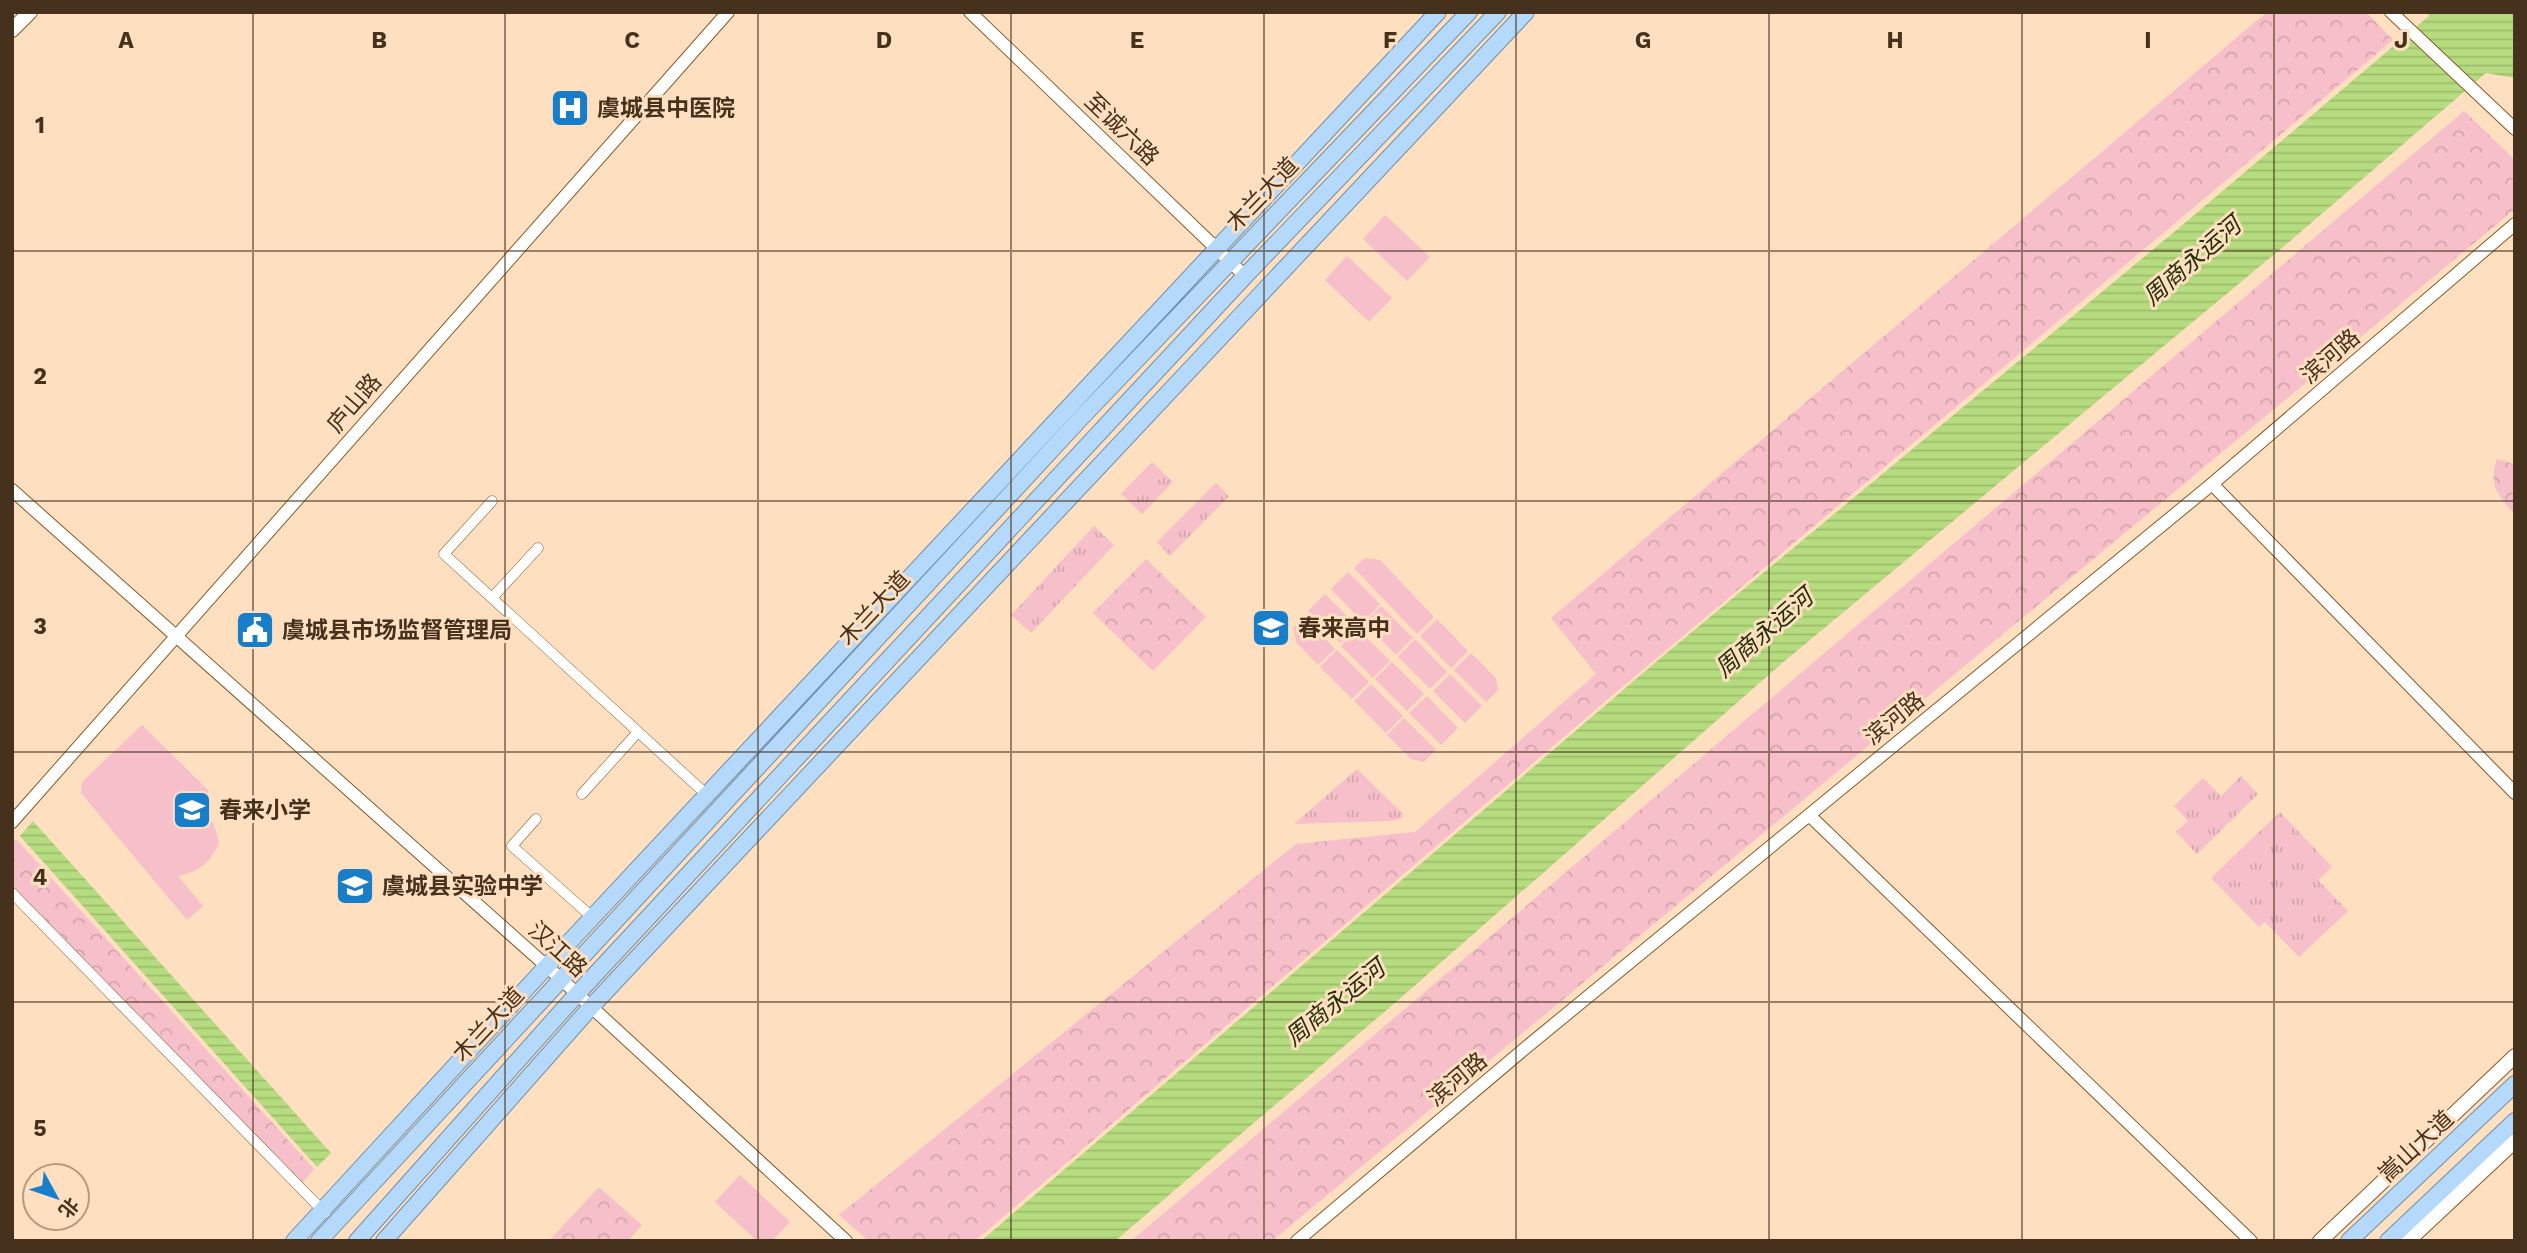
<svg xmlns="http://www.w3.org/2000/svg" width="2527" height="1253" viewBox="0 0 2527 1253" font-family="'Work Sans','Noto Sans SC',sans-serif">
  <defs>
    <pattern id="grass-tufts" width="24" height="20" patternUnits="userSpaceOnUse" patternTransform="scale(1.75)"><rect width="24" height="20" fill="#f7bfc9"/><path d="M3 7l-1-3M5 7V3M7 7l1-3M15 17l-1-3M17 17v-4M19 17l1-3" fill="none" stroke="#d5a5ac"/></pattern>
    <pattern id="park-crowns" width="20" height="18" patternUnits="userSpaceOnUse" patternTransform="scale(1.75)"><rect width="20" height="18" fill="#f7bfc9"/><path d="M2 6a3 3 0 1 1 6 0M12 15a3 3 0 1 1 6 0" fill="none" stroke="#d5a5ac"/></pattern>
    <pattern id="water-rules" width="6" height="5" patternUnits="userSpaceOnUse" patternTransform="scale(1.75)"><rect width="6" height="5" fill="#b5dc7e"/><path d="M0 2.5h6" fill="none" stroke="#9dbd6c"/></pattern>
  </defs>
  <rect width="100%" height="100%" fill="#fedfc0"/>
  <path fill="url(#grass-tufts)" d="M1152,462l21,20 -31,32 -21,-20z
    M1216,483l13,13 -59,60 -13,-14z
    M1094,526l20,19 -83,88 -20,-18z
    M1357,769l46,45 -1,4 -10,3 -98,3z
    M2241,776l17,18 -61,60 -21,-22 12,-11 -14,-15 29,-28 18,18z
    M2280,812l52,55 -14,13 30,31 -49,46 -34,-35 -6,5 -48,-49z"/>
  <path fill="url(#park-crowns)" d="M2267,12h99l27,28 -779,654 -639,547h-106l-30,-26 457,-371 119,-12 181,-158 -45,-56z
    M2464,111l51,49v49l-1243,1032h-141z
    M2497,459l18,5v51c-17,-20 -27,-29 -18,-56z
    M1146,559l60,58 -53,54 -60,-58z
    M16,839l298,330 -13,16 -289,-299v-43z
    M599,1187l43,38 -14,16h-79z"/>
  <path fill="#f7bfc9" d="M1385,215l45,42 -23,24 -44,-42z
    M1347,256l45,42 -23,24 -44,-42z
    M1365,558l15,2 54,57 -17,17 -63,-66z
    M1348,572l32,32 -17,18 -32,-33z
    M1325,594l32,32 -17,17 -32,-32z
    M1381,606l32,32 -17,17 -32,-32z
    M1304,617l31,32 -17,16 -21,-22 -4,-15z
    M1437,619l31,32 -17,17 -31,-32z
    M1358,629l32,32 -17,17 -32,-32z
    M1415,639l32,33 -17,17 -32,-32z
    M1337,650l32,32 -17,17 -32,-32z
    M1471,653l25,25 2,12 -12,12 -32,-32z
    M1392,662l32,32 -17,17 -32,-32z
    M1450,674l32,32 -17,17 -32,-32z
    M1371,684l32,32 -17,17 -32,-32z
    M1427,696l31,32 -17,17 -32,-32z
    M1404,718l32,32 -12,12 -13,-3 -24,-24z
    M142,725l67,66 -10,13 15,21 5,17c-8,20 -20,30 -41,34l25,30 -16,14 -106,-127 1,-11z
    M740,1175l50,47 -18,19h-15l-42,-39z"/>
  <path fill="url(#water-rules)" d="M2427,12h88v66l-29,-5 -203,174 -502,417 -385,338 -281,239h-134l676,-580 522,-433 250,-212z
    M33,821l298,332 -14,14 -297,-331z"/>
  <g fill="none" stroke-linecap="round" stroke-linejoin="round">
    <g stroke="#875a27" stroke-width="11">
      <path id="minor" d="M492,501l-48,53 263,241
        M492,598l46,-50
        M582,794l56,-62
        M536,819l-24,27 80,71
        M12,893l313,320"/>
    </g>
    <g stroke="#875a27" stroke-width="14">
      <path id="tertiary" d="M970,12l275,264
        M2391,12l124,117
        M2212,484l303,309
        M12,490l549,489 285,262
        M1809,815l442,426
        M12,822l716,-810
        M1297,1241l226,-191 689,-566 303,-260"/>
    </g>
    <g stroke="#875a27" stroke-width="16">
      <path id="secondary" d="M12,30l18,-18
        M2320,1241l195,-185
        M2408,1241l107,-100"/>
    </g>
    <g stroke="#6e8eaa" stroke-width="18">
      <path id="primary" d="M294,1241l252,-274 892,-955
        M319,1241l761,-822 389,-407
        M357,1241l220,-247 668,-718 253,-264
        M384,1241l207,-234 935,-995
        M2349,1241l166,-157
        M2388,1241l127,-120"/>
    </g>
    <use href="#minor" stroke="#fff" stroke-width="10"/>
    <use href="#tertiary" stroke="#fff" stroke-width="12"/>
    <use href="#secondary" stroke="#fff" stroke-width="14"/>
    <use href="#primary" stroke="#b5d9fa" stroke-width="16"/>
  </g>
  <path fill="none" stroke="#46321c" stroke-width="2" stroke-opacity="0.55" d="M253,12v1229M505,12v1229M758,12v1229M1011,12v1229M1264,12v1229M1516,12v1229M1769,12v1229M2022,12v1229M2274,12v1229M12,251h2503M12,501h2503M12,752h2503M12,1002h2503"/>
  <defs>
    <g id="hospital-square" transform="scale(2.0125)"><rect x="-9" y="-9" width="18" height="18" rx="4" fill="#187ec9" stroke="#fedfc0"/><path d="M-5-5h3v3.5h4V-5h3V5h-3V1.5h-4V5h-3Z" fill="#fff"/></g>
    <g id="school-square" transform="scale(2.0125)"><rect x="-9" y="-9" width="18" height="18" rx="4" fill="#187ec9" stroke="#fedfc0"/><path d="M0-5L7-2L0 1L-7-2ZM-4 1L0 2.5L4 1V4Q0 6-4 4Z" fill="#fff"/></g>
    <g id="civic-square" transform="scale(2.0125)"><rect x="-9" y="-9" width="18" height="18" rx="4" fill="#187ec9" stroke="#fedfc0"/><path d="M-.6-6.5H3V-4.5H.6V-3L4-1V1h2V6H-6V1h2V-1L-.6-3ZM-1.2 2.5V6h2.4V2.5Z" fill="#fff"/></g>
  </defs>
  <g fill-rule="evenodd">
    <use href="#hospital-square" x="570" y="108"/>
    <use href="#school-square" x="1271" y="628"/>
    <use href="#civic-square" x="255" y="630"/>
    <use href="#school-square" x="192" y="810"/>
    <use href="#school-square" x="355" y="886"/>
  </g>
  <g text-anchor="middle" stroke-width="6" stroke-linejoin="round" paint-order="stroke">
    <g font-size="23" font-weight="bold" fill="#46321c" stroke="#fedfc0" text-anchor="start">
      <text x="597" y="116">虞城县中医院</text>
      <text x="1298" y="636">春来高中</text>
      <text x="282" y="638">虞城县市场监督管理局</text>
      <text x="219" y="818">春来小学</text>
      <text x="382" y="894">虞城县实验中学</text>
    </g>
    <g font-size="23" fill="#46321c" stroke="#fedfc0">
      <text transform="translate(1122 129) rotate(44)" y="8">至诚六路</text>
      <text transform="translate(1262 194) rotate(-46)" y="8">木兰大道</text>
      <text transform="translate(2330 356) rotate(-41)" y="8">滨河路</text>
      <text transform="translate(354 403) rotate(-49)" y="8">庐山路</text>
      <text transform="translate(874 608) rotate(-47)" y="8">木兰大道</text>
      <text transform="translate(1894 718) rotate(-39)" y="8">滨河路</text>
      <text transform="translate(558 949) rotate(42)" y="8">汉江路</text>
      <text transform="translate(488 1024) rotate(-47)" y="8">木兰大道</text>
      <text transform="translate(1457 1079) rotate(-40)" y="8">滨河路</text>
      <text transform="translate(2416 1146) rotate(-43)" y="8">嵩山大道</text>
    </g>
    <g font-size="24" font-style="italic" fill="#223009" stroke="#fedfc0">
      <text transform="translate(2192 261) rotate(-41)" y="8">周商永运河</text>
      <text transform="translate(1764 633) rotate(-41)" y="8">周商永运河</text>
      <text transform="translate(1335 1003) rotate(-39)" y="8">周商永运河</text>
    </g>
  </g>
  <g font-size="23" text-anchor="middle" font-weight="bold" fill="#46321c" stroke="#fedfc0" stroke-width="6" stroke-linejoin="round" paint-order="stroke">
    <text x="126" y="48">A</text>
    <text x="379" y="48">B</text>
    <text x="632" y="48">C</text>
    <text x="884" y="48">D</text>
    <text x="1137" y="48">E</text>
    <text x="1390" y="48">F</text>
    <text x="1643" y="48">G</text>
    <text x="1895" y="48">H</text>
    <text x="2148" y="48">I</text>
    <text x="2401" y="48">J</text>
    <text x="40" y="133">1</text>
    <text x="40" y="384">2</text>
    <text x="40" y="634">3</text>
    <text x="40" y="885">4</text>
    <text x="40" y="1136">5</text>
  </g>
  <rect width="2527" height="1253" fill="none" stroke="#46321c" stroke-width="28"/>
  <g transform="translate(56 1197) rotate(130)"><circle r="33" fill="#fedfc0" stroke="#b49a7e" stroke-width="2"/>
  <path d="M0-5L12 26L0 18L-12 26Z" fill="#187ec9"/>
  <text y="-10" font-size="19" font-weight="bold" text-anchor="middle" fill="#46321c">北</text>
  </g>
</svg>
